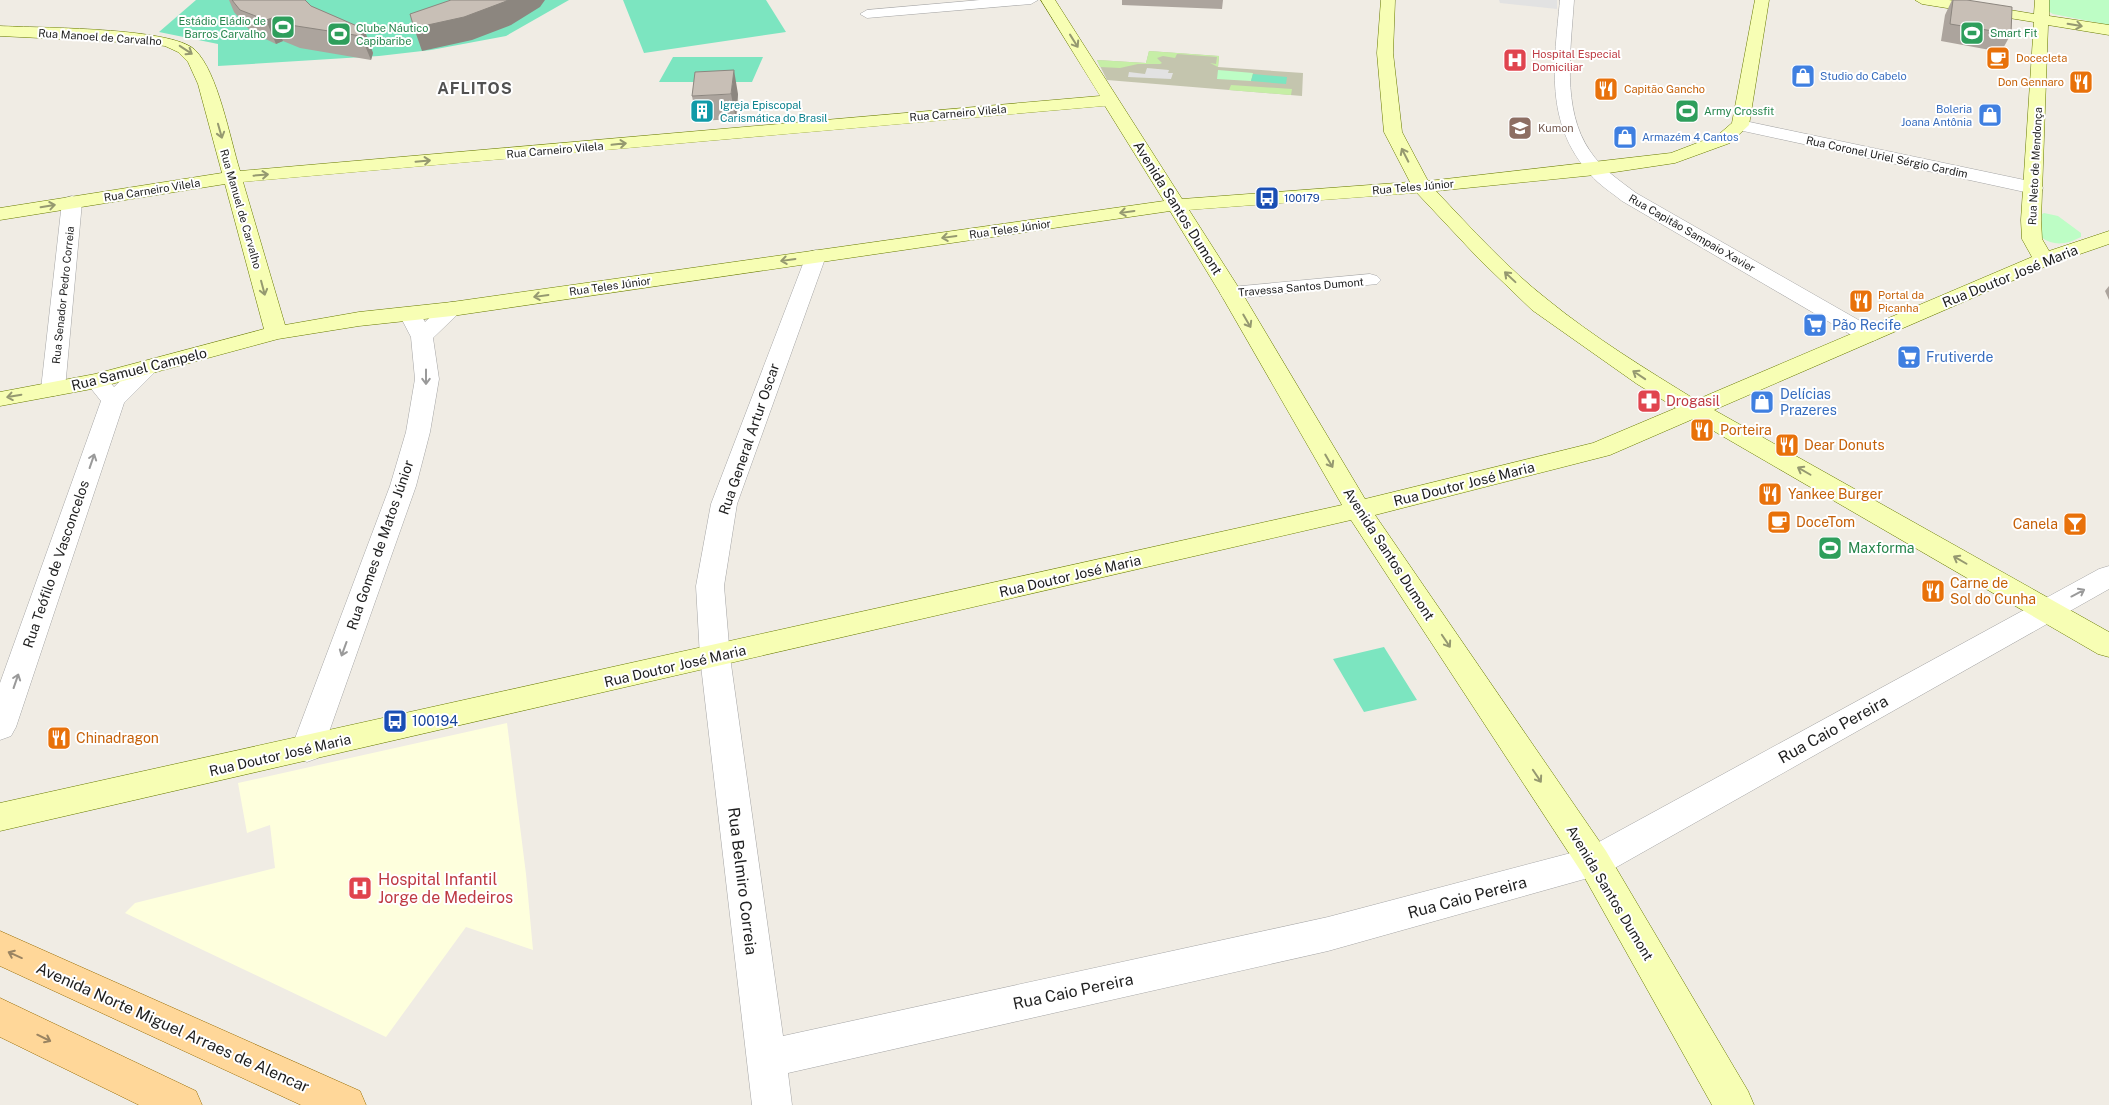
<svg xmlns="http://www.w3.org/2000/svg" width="2109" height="1105" viewBox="0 0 2109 1105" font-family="'Public Sans',sans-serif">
  <rect width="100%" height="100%" fill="#f0ece4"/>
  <path fill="#feffdd" d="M507,723l19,151 7,76 -67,-23 -80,110 -261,-124 10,-10 140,-35 -5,-43 -23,8 -9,-50z"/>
  <path fill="#c4c5ae" d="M1149,51l70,5 -1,11 85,6 -1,23 -195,-16 -10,-20 49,3z"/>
  <path fill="#c6eea6" d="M1149,51l70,5 -1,11 -8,-4 6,1 1,-7 -40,-3 -2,4 -12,-2 -6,2 5,5 -2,1h-22l-18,4 -20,-1 -3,-7 49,3z
    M1231,85l61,4 -1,6 -62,-5z"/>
  <path fill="#bdfdc5" d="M2047,0h62v25l-56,-11 -5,-3z
    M1218,70l35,3 -2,8 -34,-2z
    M2044,213l14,3 23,17v4c-13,7 -27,10 -40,0l1,-23z"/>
  <path fill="#7ce5c0" d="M196,0h373l-63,36 -75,14 -52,6 -161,10v-22l-59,-12z
    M623,0h143l20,32 -142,21z
    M673,57h90l-11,25h-93z
    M1253,74l34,3 -1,7 -35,-3z
    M1384,647l33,53 -53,12 -31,-53z"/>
  <path fill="#e2e2e2" d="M1499,0h58v9l-57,-6z
    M1147,68l22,2 -1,3h5l-2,6 -43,-2 1,-5 16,2z"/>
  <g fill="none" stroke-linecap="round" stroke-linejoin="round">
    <g stroke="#a5a5a5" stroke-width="1">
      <path id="street" d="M980,0h58l-7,4 -164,14 -7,-4 7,-4z
        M1560,0h14c-3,48 -13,109 16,151 12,18 29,29 46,42l240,137 3,5 -3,5 -8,2 -8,-2 -238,-139c-11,-9 -23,-16 -32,-27 -46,-51 -36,-111 -30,-174z
        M1740,120l294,62 7,2 2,4 -2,4 -7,2 -300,-65 -3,-4 3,-4z
        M72,196l7,2 3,4 -17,187 -4,5 -8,2 -8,-2 -4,-5 21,-187 3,-4z
        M816,250l7,2 3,4 -89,248 -13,82 6,71 53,379 545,-119 258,-68 513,-280 10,-3v23l-503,284 -278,78 -540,122 4,32h-40l-52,-448 -4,-71 15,-82 95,-248 3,-4z
        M1370,274l7,2 4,4 -4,4 -146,15 -8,-1 -3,-5 3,-5 8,-1z
        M452,302l8,2 3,5 -30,29 6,41 -9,53 -14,54 -93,263 -5,9 -11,4 -11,-4 -5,-9 99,-263 16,-54 9,-53 -4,-42 -12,-23 3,-5 8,-2 8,2 7,13 19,-18z
        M146,362l8,2 4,5 -34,34 -108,324 -5,9 -11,4v-57l101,-282 -16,-20 4,-5c13,-3 17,1 25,11l24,-23z"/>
    </g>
    <g stroke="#687a00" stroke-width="1">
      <path id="secondary" d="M1041,0h14l127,199 228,-17 -26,-50 -7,-79 4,-53h14l-2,53 9,79 26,49 243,-28 47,-18 14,-12 23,-123h14l-20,125 -19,18 -55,20 -80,12 -159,16c36,38 71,77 112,109 44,36 99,70 148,100l336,-143 -10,-18 -1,-19 13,-198 -112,-18 -7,-4h34l85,14 1,-14h14v16l60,9v10l-61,-10 -7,195 1,19 7,12 60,-20v13l-58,20 -337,146 395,222v25l-11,-3 -405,-235 -83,36 -235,60 231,336 142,240 6,14h-42l-130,-232 -231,-353 -1351,311v-28l1342,-298 -122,-212 -50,-82 -718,105 -93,10 -81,13 -181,49 -97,18v-14l95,-18 169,-45 -39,-145 -225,36v-12l222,-35 -24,-89 -10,-22 -10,-10 -13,-6 -24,-3 -141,-7v-10c37,2 172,1 195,24 23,22 35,89 45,121l860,-75zM1105,106l59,95 -712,101 -93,10 -74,13 -42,-143zM1417,193l62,66 53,51 105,74 39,24 -83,35 -228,56 -123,-206 -53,-83z"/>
    </g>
    <g stroke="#986c00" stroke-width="1">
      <path id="primary" d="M0,931l360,160 6,14h-65l-301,-139z
        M0,998l196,93 6,14h-63l-139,-68z"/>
    </g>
    <use href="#street" fill="#fff" fill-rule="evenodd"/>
    <use href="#secondary" fill="#f7feb4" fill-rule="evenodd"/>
    <use href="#primary" fill="#ffd799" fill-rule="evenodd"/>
  </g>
  <path fill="#aca49d" d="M229,0h76l6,6 53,23 9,24 -2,7 -71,-12 -17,-7 -7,3 -25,-12 -17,-20z
    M1122,0h101l-1,9 -100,-4z
    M1952,0h15l44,34 -10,18 -60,-11 4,-26z
    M738,94l-2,25 -39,2 -5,-25z
    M2109,286v14l-4,-9z"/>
  <path fill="#8c867f" d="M508,0h37l-5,7 -29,18 -39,15 -50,11 -8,-23z
    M272,18l11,23 -7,3 -10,-24z
    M364,29l9,24 -2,7 -10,-24z
    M734,70l4,24 -2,25 -5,-25z"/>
  <path fill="#c8bfb6" stroke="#8c867f" d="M232,0h73l6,6 53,23 -3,7 -71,-11 -18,-7 -6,2 -26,-10z
    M451,0h57l-4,2 -40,15 -50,11 -4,-14z
    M1953,0h14l45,7 -1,27 -61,-10z
    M734,70l-3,24 -39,2 3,-24z"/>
  <defs><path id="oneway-shaft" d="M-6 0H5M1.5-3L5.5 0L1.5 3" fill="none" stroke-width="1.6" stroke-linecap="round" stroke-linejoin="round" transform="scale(1.25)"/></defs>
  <g stroke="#959970">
    <use href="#oneway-shaft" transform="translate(2075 25) rotate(9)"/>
    <use href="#oneway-shaft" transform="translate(1074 41) rotate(58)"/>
    <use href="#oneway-shaft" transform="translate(186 50) rotate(33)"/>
    <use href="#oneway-shaft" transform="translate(220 131) rotate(74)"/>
    <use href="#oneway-shaft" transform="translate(619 144) rotate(-6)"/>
    <use href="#oneway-shaft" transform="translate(1405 155) rotate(-117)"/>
    <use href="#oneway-shaft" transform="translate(423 161) rotate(-5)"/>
    <use href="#oneway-shaft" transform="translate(261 175) rotate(-5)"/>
    <use href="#oneway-shaft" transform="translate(48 206) rotate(-9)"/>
    <use href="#oneway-shaft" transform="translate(1127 212) rotate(172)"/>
    <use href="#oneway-shaft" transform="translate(949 237) rotate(172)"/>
    <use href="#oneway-shaft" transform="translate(788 260) rotate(172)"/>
    <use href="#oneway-shaft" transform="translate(1510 277) rotate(-137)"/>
    <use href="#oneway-shaft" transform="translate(263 288) rotate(75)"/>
    <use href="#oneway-shaft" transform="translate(541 296) rotate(172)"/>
    <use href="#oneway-shaft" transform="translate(1247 321) rotate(60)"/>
    <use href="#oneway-shaft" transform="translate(1639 375) rotate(-146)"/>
    <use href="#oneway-shaft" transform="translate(14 396) rotate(170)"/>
    <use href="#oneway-shaft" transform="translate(1329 461) rotate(60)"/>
    <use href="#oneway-shaft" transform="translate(1804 471) rotate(-150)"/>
    <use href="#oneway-shaft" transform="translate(1960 560) rotate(-150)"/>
    <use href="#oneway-shaft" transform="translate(1446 641) rotate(56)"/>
    <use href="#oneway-shaft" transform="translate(1537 776) rotate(56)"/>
  </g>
  <g stroke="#9a9a9a">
    <use href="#oneway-shaft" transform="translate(426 377) rotate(90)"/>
    <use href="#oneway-shaft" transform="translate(92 461) rotate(-71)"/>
    <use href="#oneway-shaft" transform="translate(2078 593) rotate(-28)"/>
    <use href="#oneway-shaft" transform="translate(344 649) rotate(110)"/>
    <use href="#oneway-shaft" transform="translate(16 681) rotate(-71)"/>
  </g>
  <g stroke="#9a8462">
    <use href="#oneway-shaft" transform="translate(15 955) rotate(-156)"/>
    <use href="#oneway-shaft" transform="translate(44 1038) rotate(26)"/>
  </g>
  <defs>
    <g id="stadium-square" transform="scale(1.25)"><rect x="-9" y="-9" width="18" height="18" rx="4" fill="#2e9e5b" stroke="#fff"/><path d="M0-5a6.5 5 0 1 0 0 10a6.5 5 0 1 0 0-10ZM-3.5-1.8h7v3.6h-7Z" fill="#fff"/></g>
    <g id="cafe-square" transform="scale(1.25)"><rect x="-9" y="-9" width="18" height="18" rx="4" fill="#e8710a" stroke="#fff"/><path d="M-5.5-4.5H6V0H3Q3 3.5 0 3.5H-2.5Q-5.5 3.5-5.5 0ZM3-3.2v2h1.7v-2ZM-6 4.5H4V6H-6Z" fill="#fff"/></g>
    <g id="hospital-square" transform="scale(1.25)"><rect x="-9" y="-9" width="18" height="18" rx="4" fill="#e0444e" stroke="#fff"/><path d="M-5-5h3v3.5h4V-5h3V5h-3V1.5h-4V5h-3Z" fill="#fff"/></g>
    <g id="shop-square" transform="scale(1.25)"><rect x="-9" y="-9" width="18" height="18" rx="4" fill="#3f7fe0" stroke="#fff"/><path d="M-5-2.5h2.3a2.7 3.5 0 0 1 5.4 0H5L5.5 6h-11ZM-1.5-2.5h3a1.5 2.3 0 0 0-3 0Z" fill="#fff"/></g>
    <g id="restaurant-square" transform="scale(1.25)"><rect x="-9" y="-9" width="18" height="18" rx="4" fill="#e8710a" stroke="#fff"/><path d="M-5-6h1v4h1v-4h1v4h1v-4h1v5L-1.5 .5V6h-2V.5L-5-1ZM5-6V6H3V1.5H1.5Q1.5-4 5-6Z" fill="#fff"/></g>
    <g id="building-square" transform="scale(1.25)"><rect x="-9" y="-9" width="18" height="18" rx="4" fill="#0f9aa8" stroke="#fff"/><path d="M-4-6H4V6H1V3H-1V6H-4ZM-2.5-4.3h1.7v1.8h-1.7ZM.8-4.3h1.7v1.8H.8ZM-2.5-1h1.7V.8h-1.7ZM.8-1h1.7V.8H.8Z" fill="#fff"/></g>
    <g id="school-square" transform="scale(1.25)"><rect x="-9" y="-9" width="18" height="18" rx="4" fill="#8d6e63" stroke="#fff"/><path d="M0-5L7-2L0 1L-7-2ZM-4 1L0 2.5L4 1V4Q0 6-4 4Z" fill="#fff"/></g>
    <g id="bus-square" transform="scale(1.25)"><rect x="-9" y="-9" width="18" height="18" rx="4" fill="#1a4fb4" stroke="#fff"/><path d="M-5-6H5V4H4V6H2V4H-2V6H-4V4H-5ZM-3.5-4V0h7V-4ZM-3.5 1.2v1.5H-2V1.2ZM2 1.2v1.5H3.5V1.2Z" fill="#fff"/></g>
    <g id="supermarket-square" transform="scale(1.25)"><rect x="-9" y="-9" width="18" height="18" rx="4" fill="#3f7fe0" stroke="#fff"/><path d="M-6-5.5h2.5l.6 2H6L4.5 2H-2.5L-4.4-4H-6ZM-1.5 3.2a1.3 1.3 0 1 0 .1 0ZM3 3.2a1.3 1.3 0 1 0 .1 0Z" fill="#fff"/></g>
    <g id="pharmacy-square" transform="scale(1.25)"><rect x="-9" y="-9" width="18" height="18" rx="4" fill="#e0444e" stroke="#fff"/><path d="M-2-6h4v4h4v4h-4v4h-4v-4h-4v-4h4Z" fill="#fff"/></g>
    <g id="bar-square" transform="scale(1.25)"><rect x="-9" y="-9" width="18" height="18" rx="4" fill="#e8710a" stroke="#fff"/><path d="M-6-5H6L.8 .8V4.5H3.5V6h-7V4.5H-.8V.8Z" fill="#fff"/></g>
  </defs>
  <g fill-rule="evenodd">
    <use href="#stadium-square" x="283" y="27"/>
    <use href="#stadium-square" x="1972" y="33"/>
    <use href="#stadium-square" x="339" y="34"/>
    <use href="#cafe-square" x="1998" y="58"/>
    <use href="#hospital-square" x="1515" y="60"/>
    <use href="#shop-square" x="1803" y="76"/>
    <use href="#restaurant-square" x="2081" y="82"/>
    <use href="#restaurant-square" x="1606" y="89"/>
    <use href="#building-square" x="702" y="111"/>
    <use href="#stadium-square" x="1687" y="111"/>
    <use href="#shop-square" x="1990" y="115"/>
    <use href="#school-square" x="1520" y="128"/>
    <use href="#shop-square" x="1625" y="137"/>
    <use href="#bus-square" x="1267" y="198"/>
    <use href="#restaurant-square" x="1861" y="301"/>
    <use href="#supermarket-square" x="1815" y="325"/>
    <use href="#supermarket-square" x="1909" y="357"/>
    <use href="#pharmacy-square" x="1649" y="401"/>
    <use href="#shop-square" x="1762" y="402"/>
    <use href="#restaurant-square" x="1702" y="430"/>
    <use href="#restaurant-square" x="1787" y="445"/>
    <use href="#restaurant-square" x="1770" y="494"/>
    <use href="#cafe-square" x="1779" y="522"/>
    <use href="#bar-square" x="2075" y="524"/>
    <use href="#stadium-square" x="1830" y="548"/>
    <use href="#restaurant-square" x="1933" y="591"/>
    <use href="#bus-square" x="395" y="721"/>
    <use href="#restaurant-square" x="59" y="738"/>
    <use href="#hospital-square" x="360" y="888"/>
  </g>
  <g text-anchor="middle" stroke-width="4" stroke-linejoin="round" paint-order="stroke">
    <g font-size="11" fill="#27864d" stroke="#fff" text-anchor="start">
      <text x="266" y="25" text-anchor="end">Estádio Eládio de<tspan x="266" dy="13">Barros Carvalho</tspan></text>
      <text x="356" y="32">Clube Náutico<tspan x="356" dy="13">Capibaribe</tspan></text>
      <text x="1990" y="37">Smart Fit</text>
      <text x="1704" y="115">Army Crossfit</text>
    </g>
    <g font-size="11" fill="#1e1e1e" stroke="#fff">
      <text transform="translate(100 37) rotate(4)" y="4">Rua Manoel de Carvalho</text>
      <text transform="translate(958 113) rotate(-5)" y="4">Rua Carneiro Vilela</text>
      <text transform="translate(555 150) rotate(-5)" y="4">Rua Carneiro Vilela</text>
      <text transform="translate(1887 157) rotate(12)" y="4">Rua Coronel Uriel Sérgio Cardim</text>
      <text transform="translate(2035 166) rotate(-87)" y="4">Rua Neto de Mendonça</text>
      <text transform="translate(1413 187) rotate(-5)" y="4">Rua Teles Júnior</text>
      <text transform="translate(152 190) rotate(-9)" y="4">Rua Carneiro Vilela</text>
      <text transform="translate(241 209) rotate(74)" y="4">Rua Manuel de Carvalho</text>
      <text transform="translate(1010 229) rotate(-8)" y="4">Rua Teles Júnior</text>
      <text transform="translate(1692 233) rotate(30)" y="4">Rua Capitão Sampaio Xavier</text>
      <text transform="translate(610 286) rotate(-8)" y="4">Rua Teles Júnior</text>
      <text transform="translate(1301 287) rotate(-5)" y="4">Travessa Santos Dumont</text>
      <text transform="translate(63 295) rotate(-84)" y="4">Rua Senador Pedro Correia</text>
    </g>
    <g font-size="11" fill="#be3a42" stroke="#fff" text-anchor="start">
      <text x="1532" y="58">Hospital Especial<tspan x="1532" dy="13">Domiciliar</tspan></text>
    </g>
    <g font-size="11" fill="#c56008" stroke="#fff" text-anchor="start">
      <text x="2016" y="62">Docecleta</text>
      <text x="2064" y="86" text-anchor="end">Don Gennaro</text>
      <text x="1624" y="93">Capitão Gancho</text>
      <text x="1878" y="299">Portal da<tspan x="1878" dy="13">Picanha</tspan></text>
    </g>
    <g font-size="11" fill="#366cbe" stroke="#fff" text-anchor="start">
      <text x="1820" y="80">Studio do Cabelo</text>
      <text x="1972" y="113" text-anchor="end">Boleria<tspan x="1972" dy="13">Joana Antônia</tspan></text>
      <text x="1642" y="141">Armazém 4 Cantos</text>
    </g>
    <g font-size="11" fill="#0d838f" stroke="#fff" text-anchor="start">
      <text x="720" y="109">Igreja Episcopal<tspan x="720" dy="13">Carismática do Brasil</tspan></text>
    </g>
    <g font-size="11" fill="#785e54" stroke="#fff" text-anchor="start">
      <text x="1538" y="132">Kumon</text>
    </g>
    <g font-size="11" fill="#164399" stroke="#fff" text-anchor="start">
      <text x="1284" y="202">100179</text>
    </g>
    <g font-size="14" fill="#1e1e1e" stroke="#fff">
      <text transform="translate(1178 208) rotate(58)" y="5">Avenida Santos Dumont</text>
      <text transform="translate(2010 276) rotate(-22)" y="5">Rua Doutor José Maria</text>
      <text transform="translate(139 369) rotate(-14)" y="5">Rua Samuel Campelo</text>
      <text transform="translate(749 439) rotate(-71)" y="5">Rua General Artur Oscar</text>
      <text transform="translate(1464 484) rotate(-14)" y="5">Rua Doutor José Maria</text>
      <text transform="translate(380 545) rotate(-71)" y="5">Rua Gomes de Matos Júnior</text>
      <text transform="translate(1389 554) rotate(57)" y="5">Avenida Santos Dumont</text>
      <text transform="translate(56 564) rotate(-71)" y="5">Rua Teófilo de Vasconcelos</text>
      <text transform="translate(1070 576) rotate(-13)" y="5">Rua Doutor José Maria</text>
      <text transform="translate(675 666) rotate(-13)" y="5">Rua Doutor José Maria</text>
      <text transform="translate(280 755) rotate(-13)" y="5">Rua Doutor José Maria</text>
      <text transform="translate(1610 893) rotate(59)" y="5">Avenida Santos Dumont</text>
    </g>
    <g font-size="14" fill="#366cbe" stroke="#fff" text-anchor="start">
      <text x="1832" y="330">Pão Recife</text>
      <text x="1926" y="362">Frutiverde</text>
      <text x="1780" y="399">Delícias<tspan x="1780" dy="16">Prazeres</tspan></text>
    </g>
    <g font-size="14" fill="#be3a42" stroke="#fff" text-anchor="start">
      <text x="1666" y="406">Drogasil</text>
    </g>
    <g font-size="14" fill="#c56008" stroke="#fff" text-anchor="start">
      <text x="1720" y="435">Porteira</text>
      <text x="1804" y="450">Dear Donuts</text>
      <text x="1788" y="499">Yankee Burger</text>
      <text x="1796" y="527">DoceTom</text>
      <text x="2058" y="529" text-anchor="end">Canela</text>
      <text x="1950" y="588">Carne de<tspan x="1950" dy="16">Sol do Cunha</tspan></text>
      <text x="76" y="743">Chinadragon</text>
    </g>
    <g font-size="14" fill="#27864d" stroke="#fff" text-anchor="start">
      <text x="1848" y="553">Maxforma</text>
    </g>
    <g font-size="14" fill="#164399" stroke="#fff" text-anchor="start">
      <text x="412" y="726">100194</text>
    </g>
    <g font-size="16" font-weight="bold" letter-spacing="1" fill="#515151" stroke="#fff">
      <text x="475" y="94">AFLITOS</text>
    </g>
    <g font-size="16" fill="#1e1e1e" stroke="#fff">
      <text transform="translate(1833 729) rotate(-29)" y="6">Rua Caio Pereira</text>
      <text transform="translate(743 881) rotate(83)" y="6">Rua Belmiro Correia</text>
      <text transform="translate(1467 897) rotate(-15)" y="6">Rua Caio Pereira</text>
      <text transform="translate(1073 991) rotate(-12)" y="6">Rua Caio Pereira</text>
      <text transform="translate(173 1027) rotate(24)" y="6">Avenida Norte Miguel Arraes de Alencar</text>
    </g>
    <g font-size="16" fill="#be3a42" stroke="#fff" text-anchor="start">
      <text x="378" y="885">Hospital Infantil<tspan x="378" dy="18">Jorge de Medeiros</tspan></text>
    </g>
  </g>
</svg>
